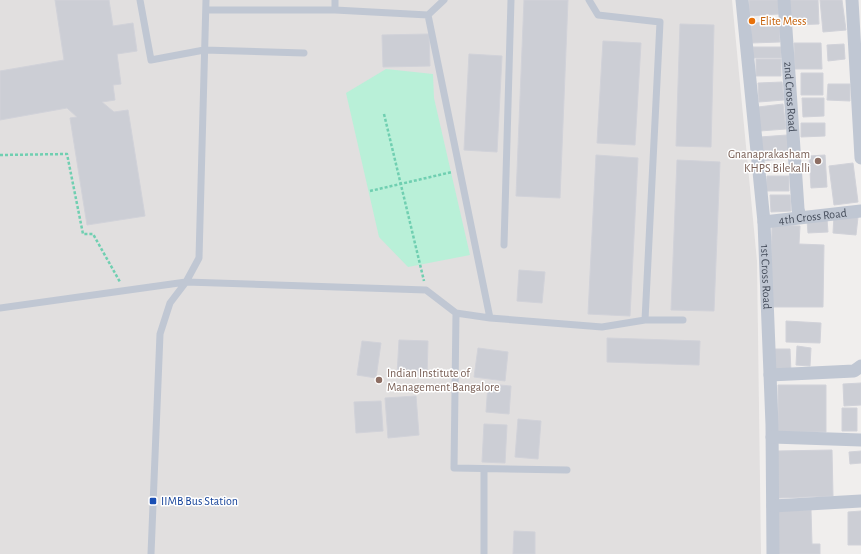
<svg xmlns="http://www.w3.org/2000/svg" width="861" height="554" viewBox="0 0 861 554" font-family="'Alegreya Sans',sans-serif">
  <rect width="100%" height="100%" fill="#f0eeed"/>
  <path fill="#e1dfdf" d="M0,0h732l25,261 4,293h-761z"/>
  <path fill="#b9f0d8" d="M386,69l47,5 1,24 36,157 -62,12 -29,-30 -33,-144z"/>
  <path fill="#ccced5" stroke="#d1d2d9" d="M55,0h54l4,26 20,-3 4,28 -20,3 4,30 -8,1 2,15 -13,2 12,10 14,-2 17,106 -58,9 -17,-107 7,-1 -10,-9 -67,12v-49l64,-11z
    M524,0h44l-8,198 -44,-2z
    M749,0h29l1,14 -30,2z
    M789,0h29l1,24 -28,1z
    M820,0h22l4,30 -23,2z
    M779,22l1,20 -28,1 -1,-20z
    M680,24l34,1 -3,122 -35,-1z
    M429,34l1,32 -47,1 -1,-32z
    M603,41l38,2 -6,102 -38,-2z
    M794,43h27l1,26h-27z
    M844,44l1,15 -17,2 -1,-16z
    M753,47h28v11h-28z
    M469,54l33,2 -5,96 -33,-2z
    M756,59h25v17h-25z
    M801,73h22v22h-22z
    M782,82l2,18 -25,2 -1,-19z
    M828,84h22v17l-23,-1z
    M802,98h22v18l-21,1z
    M783,104l3,25 -26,2 -2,-24z
    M801,123h24v13l-24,1z
    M787,135l3,23 -28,3 -2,-24z
    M596,155l42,3 -8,158 -42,-2z
    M825,155l2,32 -16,1 -2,-32z
    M677,160l43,2 -6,149 -43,-1z
    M853,163l5,39 -24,3 -5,-39z
    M767,176h22v15h-23z
    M770,195h20l1,16 -20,1z
    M834,215l24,2 -2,18 -23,-2z
    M827,219l1,13 -20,1 -1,-13z
    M772,225l28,1 -1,18 25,1 -1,62h-53z
    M519,270l26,2 -3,31 -25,-2z
    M786,321l35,2 -1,20 -34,-1z
    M607,338l93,3 -1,24 -92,-3z
    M399,340l29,1 -1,35 -30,-1z
    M362,341l19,2 -5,35 -19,-3z
    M797,346l14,2 -1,18 -14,-1z
    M478,348l30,4 -3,29 -31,-4z
    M773,349h17l1,24h-18z
    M861,383v22l-17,1 -1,-22z
    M488,384l23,2 -2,28 -23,-2z
    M778,385h48v47h-48z
    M416,396l3,39 -31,3 -3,-40z
    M381,401l2,30 -27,2 -2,-31z
    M842,408h15v23h-15z
    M518,419l23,2 -3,38 -23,-2z
    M484,424l23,1 -2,38 -23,-1z
    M832,450l1,46 -54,2 -2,-47z
    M861,451v12l-11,1 -1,-12z
    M811,510l1,34h8v10h-43l-1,-43z
    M861,511v34h-13v-33z
    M514,531l21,1v22h-22z"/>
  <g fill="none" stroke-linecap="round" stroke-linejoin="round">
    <path stroke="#70cfb1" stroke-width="2.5" stroke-dasharray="3 2" stroke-linecap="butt" d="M384,114l40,167
      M0,155l67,-1 16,80h10l27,48
      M370,191l82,-19"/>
    <path stroke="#c0c7d3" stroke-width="7" d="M140,0l11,60 53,-10 100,3
      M206,10h129
      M428,15l16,-15
      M504,245l7,-245
      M0,308l186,-26 240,8 30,23 34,5 -62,-303 -93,-5v-10
      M456,313l-2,155 113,2
      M490,318l112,9 43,-7 15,-298 -62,-7 -9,-15
      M645,320h38
      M484,469v85
      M151,554l9,-220 10,-31 16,-21 13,-24 7,-258"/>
    <g stroke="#c0c7d3" stroke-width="13">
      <path id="s1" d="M742,0l22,222 8,203 1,129"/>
      <path id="s2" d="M784,0l14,209 2,8"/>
      <path d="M852,0l9,158"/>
      <path id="s3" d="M764,222l97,-11"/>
      <path d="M770,375l84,-4 7,-5"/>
      <path d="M772,437l89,3"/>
      <path d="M773,506l88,-5"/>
    </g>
  </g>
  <circle fill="#e8710a" stroke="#fff" stroke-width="1.5" cx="752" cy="21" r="4"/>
  <g fill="#8d6e63" stroke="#fff" stroke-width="1.5">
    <circle cx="818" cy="161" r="4"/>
    <circle cx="379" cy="380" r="4"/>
  </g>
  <rect fill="#1a4fb4" stroke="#fff" stroke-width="1.5" x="149" y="497" width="8" height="8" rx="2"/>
  <g text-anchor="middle" stroke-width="3" stroke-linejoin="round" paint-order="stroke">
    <g font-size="12" fill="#c56008" stroke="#fff" text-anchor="start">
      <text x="760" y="25">Elite Mess</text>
    </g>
    <g font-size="12" fill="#454d5b" stroke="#fff">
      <text dy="4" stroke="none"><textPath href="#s2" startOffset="97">2nd Cross Road</textPath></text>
      <text dy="4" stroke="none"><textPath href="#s3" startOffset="49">4th Cross Road</textPath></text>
      <text dy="4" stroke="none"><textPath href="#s1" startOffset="278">1st Cross Road</textPath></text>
    </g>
    <g font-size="12" fill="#785e54" stroke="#fff" text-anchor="end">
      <text x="810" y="158">Gnanaprakasham<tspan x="810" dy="14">KHPS Bilekalli</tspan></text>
      <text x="387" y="377" text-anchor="start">Indian Institute of<tspan x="387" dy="14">Management Bangalore</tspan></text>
    </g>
    <g font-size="12" fill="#164399" stroke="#fff" text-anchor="start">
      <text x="161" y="505">IIMB Bus Station</text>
    </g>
  </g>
</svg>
